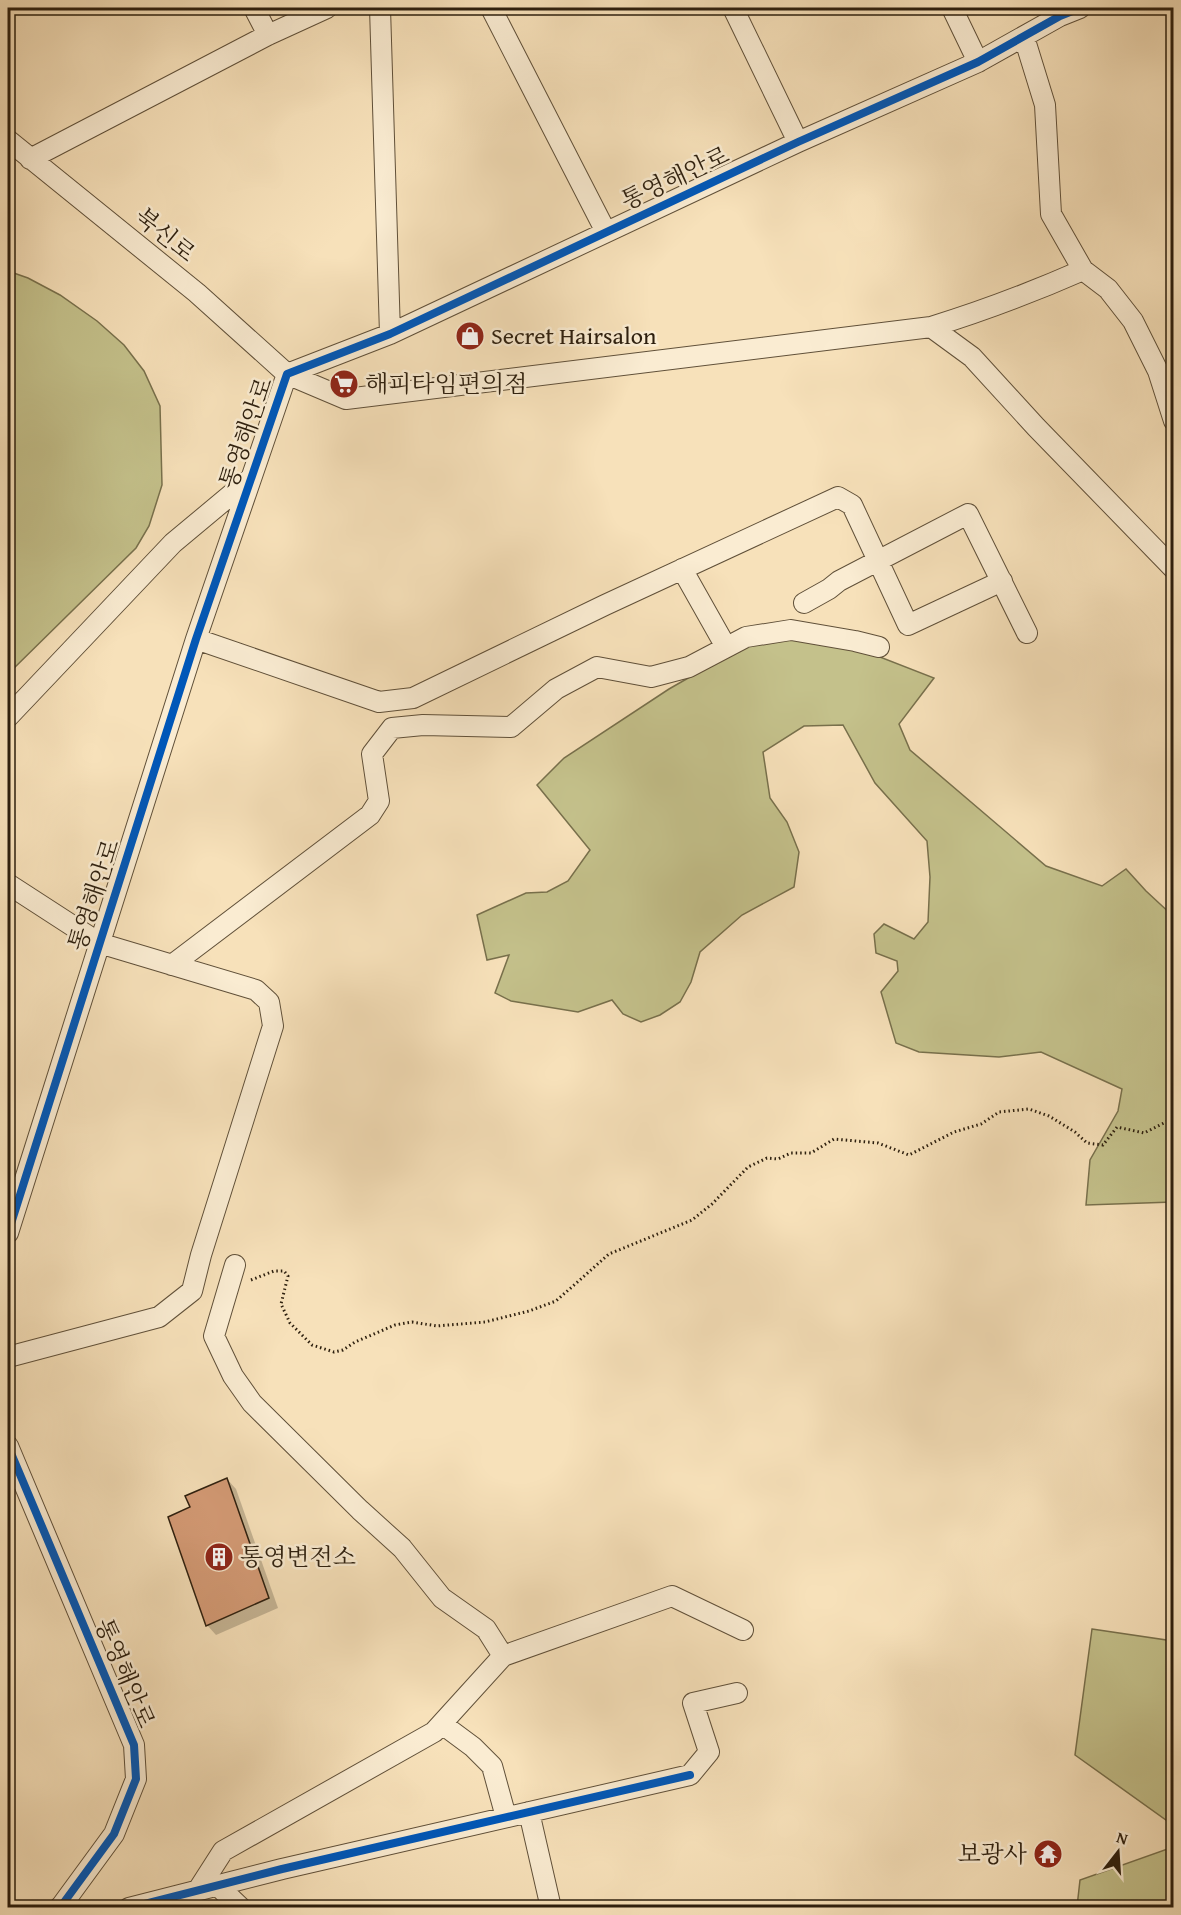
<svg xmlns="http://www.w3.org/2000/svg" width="1181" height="1915" viewBox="0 0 1181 1915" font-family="'Gentium Book Plus','Noto Serif KR',serif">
  <rect width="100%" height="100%" fill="#f7e1ba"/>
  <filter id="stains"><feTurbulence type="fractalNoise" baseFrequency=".00333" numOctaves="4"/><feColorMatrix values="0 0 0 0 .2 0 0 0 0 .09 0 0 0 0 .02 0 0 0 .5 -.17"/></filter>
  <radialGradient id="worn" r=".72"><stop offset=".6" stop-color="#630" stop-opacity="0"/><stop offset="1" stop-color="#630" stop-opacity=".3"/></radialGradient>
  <path fill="#c4c18b" stroke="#78704c" stroke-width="1.5" d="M8,271l20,7 32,17 37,26 27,24 20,26 16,35 2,79 -13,41 -13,22 -128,126z
    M821,634l113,44 -35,46 11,26 136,116 56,20 24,-17 20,22 27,25v286l-87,3 4,-45 28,-49 4,-22 -81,-37 -42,5 -80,-5 -23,-9 -15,-51 17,-21 -1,-10 -21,-8 -2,-19 10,-10 30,15 14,-17 2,-45 -3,-36 -52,-58 -32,-58 -39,1 -41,26 7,46 17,24 12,30 -5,35 -52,28 -42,37 -9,30 -11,20 -20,13 -19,7 -18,-8 -11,-14 -34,12 -67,-11 -16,-8 14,-38 -22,5 -10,-45 49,-22 21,-1 21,-11 22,-31 -53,-65 27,-27 105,-69 75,-43z
    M1092,1629l81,12v184l-98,-70z
    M1173,1847v60h-96l3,-27z"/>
  <path fill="#0003" d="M227,1479l9,10 42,119 -62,27 -9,-10 -15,-117z"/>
  <path fill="#d59b76" stroke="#2d1f0e" stroke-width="1.5" d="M227,1478l42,120 -63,28 -38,-109 22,-10 -5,-11z"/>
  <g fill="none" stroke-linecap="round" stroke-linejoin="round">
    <g stroke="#605039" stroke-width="22">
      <path id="minor" d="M254,8l14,27
        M380,8l10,326
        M491,8l115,224
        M733,8l65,134
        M952,8l26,54
        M1024,37l21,68 6,109 32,56 25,19 25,32 25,50 16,50
        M8,140l189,153 90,81 59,25 585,-72 41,30 64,70 138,142
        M30,159l238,-124 59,-27
        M931,327c52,-16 102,-35 152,-57
        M682,569l44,78
        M804,603l25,-14 10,-8 129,-67 59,119
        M196,639l183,63 34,-4 192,-93 233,-108 14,8 56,120 94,-44
        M8,717l165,-174 78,-65
        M8,884l91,59 157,47 13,12 4,24 -72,229 -9,36 -33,26 -151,40
        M172,965l198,-150 9,-14 -7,-47 20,-26 31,-3 88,2 45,-38 41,-22 54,10 38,-10 57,-30 45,-7 64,11 24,6
        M8,1233l188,-594 91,-265 103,-40 408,-192 180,-80 82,-46 20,-8
        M235,1265l-21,71 19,40 19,27 108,107 42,38 40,50 44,31 17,27
        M8,1446l126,299 2,34 -22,55 -52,71 -3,3
        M442,1724l31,23 19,19 14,51
        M529,1812l22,96
        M217,1885l24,23
        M198,1890l25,-39 211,-119 69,-76 169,-60 71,34
        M129,1908l153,-39 408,-94 19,-23 -16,-49 44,-10"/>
    </g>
    <path stroke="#2d1f0e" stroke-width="3" stroke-dasharray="1.5 3" stroke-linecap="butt" d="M251,1280l23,-9h10l4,5 -7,28 9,19 22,22 22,7 9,-2 12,-8 40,-17 17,-3 25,4 48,-4 44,-11 27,-10 53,-47 83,-34 20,-16 36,-37 19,-9 11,1 13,-6h20l23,-14 44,4 31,12 45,-23 27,-8 18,-12 30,-3 20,7 26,16 12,11 16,2 14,-18 27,6 30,-15"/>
    <use href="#minor" stroke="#faecd2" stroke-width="20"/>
    <g stroke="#faecd2" stroke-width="11">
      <path id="cycleway" d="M8,1233l188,-594 91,-265 103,-40 408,-192 180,-80 82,-46 20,-8
        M8,1446l126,299 2,34 -22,55 -52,71 -3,3
        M129,1908l153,-39 408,-94"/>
    </g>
    <use href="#cycleway" stroke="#0057b8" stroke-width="8"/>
  </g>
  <defs>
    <g id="shop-disc" transform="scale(1.5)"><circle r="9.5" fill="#8f2418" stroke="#faecd2"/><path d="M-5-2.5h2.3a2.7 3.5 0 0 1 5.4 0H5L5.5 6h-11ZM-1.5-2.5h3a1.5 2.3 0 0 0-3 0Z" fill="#fff"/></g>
    <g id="supermarket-disc" transform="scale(1.5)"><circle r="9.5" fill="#8f2418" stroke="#faecd2"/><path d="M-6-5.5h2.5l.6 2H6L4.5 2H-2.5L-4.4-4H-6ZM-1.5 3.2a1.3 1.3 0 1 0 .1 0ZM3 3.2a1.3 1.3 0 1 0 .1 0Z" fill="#fff"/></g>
    <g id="building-disc" transform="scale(1.5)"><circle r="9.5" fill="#8f2418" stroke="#faecd2"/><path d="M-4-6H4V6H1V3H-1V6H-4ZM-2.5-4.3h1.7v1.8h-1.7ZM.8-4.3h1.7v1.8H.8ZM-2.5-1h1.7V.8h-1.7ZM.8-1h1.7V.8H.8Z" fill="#fff"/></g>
    <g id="temple-disc" transform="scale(1.5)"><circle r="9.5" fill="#8f2418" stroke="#faecd2"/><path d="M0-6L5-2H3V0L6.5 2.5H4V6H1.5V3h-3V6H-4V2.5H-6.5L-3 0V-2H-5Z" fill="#fff"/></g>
  </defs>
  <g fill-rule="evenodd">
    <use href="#shop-disc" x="470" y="336"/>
    <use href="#supermarket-disc" x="344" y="384"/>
    <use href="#building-disc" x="219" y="1557"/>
    <use href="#temple-disc" x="1048" y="1854"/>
  </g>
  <g text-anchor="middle" stroke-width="5" stroke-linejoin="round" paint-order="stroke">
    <g font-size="24" fill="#2d1f0e" stroke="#faecd2">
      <text transform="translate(675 178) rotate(-25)" y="8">통영해안로</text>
      <text transform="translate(165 235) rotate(39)" y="8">북신로</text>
      <text transform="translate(246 433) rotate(-71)" y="8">통영해안로</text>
      <text transform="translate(94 895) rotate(-72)" y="8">통영해안로</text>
      <text transform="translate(125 1673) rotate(67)" y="8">통영해안로</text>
    </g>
    <g font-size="24" fill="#2d1f0e" stroke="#faecd2" text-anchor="start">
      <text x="491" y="344">Secret Hairsalon</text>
      <text x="365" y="392">해피타임편의점</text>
      <text x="240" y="1565">통영변전소</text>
      <text x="1027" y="1862" text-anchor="end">보광사</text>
    </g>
  </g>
  <rect width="1181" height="1915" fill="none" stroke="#f7e1ba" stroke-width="30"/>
  <rect x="9" y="9" width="1163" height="1897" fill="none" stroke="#2d1f0e" stroke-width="3"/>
  <rect x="15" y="15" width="1151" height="1885" fill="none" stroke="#2d1f0e" stroke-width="1.5"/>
  <g transform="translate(1118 1852) rotate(17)" stroke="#faecd2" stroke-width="4.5" paint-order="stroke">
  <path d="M0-4.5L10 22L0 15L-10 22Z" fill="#2d1f0e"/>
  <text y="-9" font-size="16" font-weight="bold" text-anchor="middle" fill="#2d1f0e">N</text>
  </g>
  <rect width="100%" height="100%" filter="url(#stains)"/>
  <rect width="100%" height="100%" fill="url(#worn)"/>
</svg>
